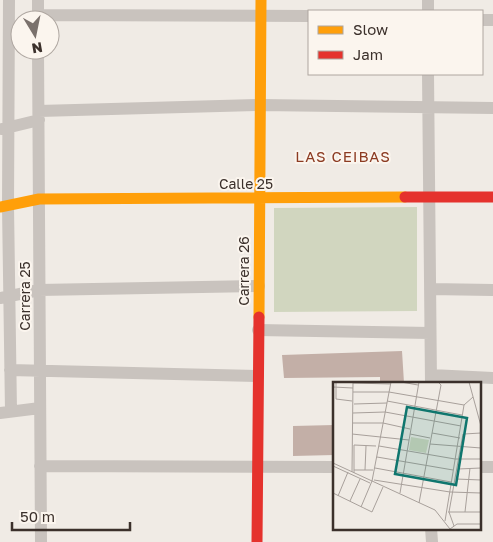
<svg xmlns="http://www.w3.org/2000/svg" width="493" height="542" viewBox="0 0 493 542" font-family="'Golos Text',sans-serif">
  <rect width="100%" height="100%" fill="#f0ebe5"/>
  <path fill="#d1d6bf" d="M417,207v104l-143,1v-104z"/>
  <path fill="#c3afa7" d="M402,351l2,32h-24v-6l-96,1 -2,-23z
    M334,425v30l-41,1v-30z"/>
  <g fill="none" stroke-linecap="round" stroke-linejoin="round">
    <path stroke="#c9c3be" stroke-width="12" d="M9,0l-1,206 3,205
      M38,0v20
      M428,0v11
      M38,15l271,1
      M482,20h11
      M38,50l3,492
      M428,74l3,309
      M39,111l221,-6 233,3
      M2,129l37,-9
      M430,289l63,1
      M0,298l39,-8 220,-4
      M258,330l172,3
      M10,370l248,6
      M431,375l62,3
      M0,413l40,-5
      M40,466l294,1
      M479,467h14
      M431,528l1,14"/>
    <path stroke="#ff9f0a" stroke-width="11" d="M0,207l39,-8 366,-2
      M259,317l2,-317"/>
    <path stroke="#e5322d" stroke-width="11" d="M405,197h88
      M257,542l2,-225"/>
  </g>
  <g text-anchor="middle" stroke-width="4" stroke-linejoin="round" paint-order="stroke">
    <g font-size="14" fill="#3b302b" stroke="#fbf5ee">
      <text x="246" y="189">Calle 25</text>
      <text transform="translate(244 271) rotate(-90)" y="5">Carrera 26</text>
      <text transform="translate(25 296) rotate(-90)" y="5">Carrera 25</text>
    </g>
    <g font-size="15" letter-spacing="1" fill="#8c3b22" stroke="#fbf5ee">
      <text x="343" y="162">LAS CEIBAS</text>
    </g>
  </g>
  <g transform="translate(333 382)">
    <rect width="148" height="148" fill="#f0ebe5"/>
    <path d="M78,55l18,3 -3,13 -17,-3z" fill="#d1d6bf"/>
    <path fill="none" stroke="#a8a09b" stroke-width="1" d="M3,0v17l16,2M68,0l17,3M136,0l12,44M20,1l38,1M0,5l20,1M20,10h36l75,13M54,19l75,14M21,22l33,-1M20,31l32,-1 76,14M19,41h31l27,6M99,51l28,5M19,52l57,6M77,52l20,4M131,52l17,-1M97,62l51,4M46,64l76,13h26M44,75l76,13M0,81l102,47 15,19M0,84l37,17M42,86l76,14M125,87l23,-1M21,88h19M32,88l1,-24M19,90l1,-90M21,91v-28l22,1M123,97l25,1M41,98l76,12 31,1M0,111l39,19 11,-25M67,111l19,-111M5,114l10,-24M17,119l10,-22M86,121l22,-118 -3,-3M28,125l11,-26 19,-99M115,130h33M132,130l5,-44M112,139l19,-116 9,-8M121,144l-5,-14 14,-78M117,147l7,-5h24"/>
    <path fill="#0f766e" fill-opacity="0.15" stroke="#0f766e" stroke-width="2.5" d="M74,25l60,11 -11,67 -61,-11z"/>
    <rect width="148" height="148" fill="none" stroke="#3b302b" stroke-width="2.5"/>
  </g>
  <rect x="308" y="10" width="175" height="65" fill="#fbf5ee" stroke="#aea6a0"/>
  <rect x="318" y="26" width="25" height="8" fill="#ff9f0a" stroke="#aea6a0"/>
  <text x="353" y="35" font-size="15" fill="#3b302b">Slow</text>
  <rect x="318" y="51" width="25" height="8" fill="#e5322d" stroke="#aea6a0"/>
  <text x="353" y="60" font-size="15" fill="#3b302b">Jam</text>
  <g transform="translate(35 35) rotate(170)"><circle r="24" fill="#fbf5ee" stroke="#aea6a0"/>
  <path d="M0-4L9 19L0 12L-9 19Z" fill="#7a716c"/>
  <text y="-8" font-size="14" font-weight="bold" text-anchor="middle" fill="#3b302b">N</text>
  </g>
  <path d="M12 522v8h118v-8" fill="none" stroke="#3b302b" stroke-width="2.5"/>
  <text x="20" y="522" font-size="15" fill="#3b302b" stroke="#fbf5ee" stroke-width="4" paint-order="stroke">50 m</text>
</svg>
